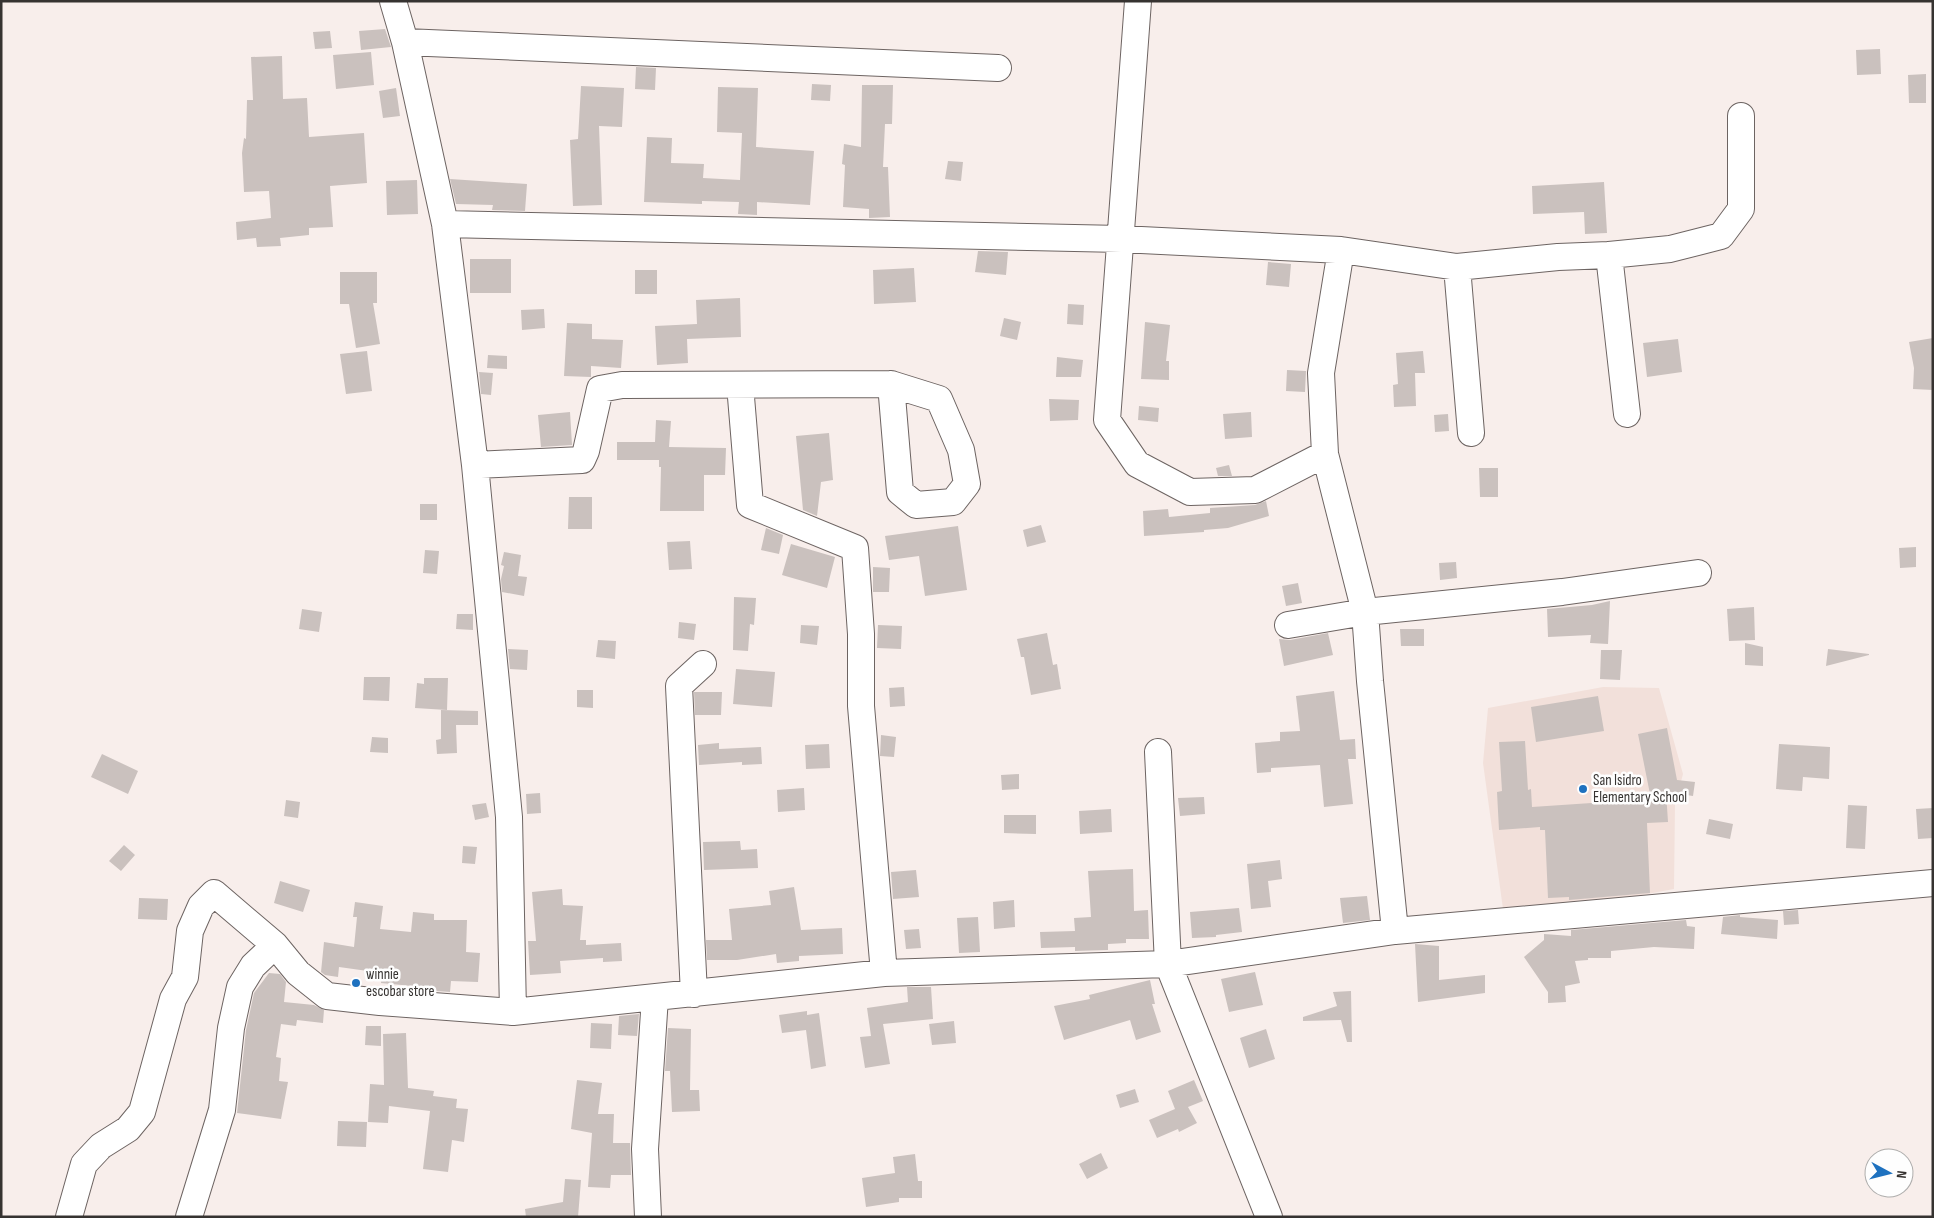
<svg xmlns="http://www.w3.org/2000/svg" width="1934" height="1218" viewBox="0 0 1934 1218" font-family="'Sofia Sans Condensed',sans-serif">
  <rect width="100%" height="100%" fill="#f8eeeb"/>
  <path fill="#f2e0da" d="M1603,687l56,1 24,86 -8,30 -1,85 -75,14 -96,6 -20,-146 5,-55z"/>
  <path fill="#cac1be" d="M385,29l6,18 -30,3 -2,-19z
    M330,31l2,17 -17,1 -2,-17z
    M1880,49l1,25 -24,1 -1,-25z
    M371,52l3,33 -38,4 -3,-34z
    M282,56l1,43 24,-1 2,39 55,-4 3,50 -37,3 3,41 -24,1v7l-29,3 1,8 -24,1 -1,-9 -19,2 -1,-18 35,-4 -2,-27 -25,1 -2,-39 2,-15 2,1 1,-39h6l-2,-43z
    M636,67l20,1 -1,22 -20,-1z
    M1926,74v29h-17l-1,-28z
    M812,84l19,1 -1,16 -19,-1z
    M862,85h31l-1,39h-7l-2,43h5l2,50 -21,1v-9l-26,-2 2,-42 -3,-1 2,-20 17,3z
    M581,86l43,2 -2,39 -23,-1 3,79 -29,1 -3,-66 8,-1z
    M718,87l40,1 -2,59 58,4 -4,54 -53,-3v13l-19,-1 1,-12 -37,-1v3l-58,-2 3,-65 25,1 -1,25 33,1 -1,14 37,2 2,-47 -25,-1z
    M396,88l4,28 -17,2 -4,-27z
    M948,161l15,1 -2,19 -16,-2z
    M450,179l77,5 -2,27 -33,-1 1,-5 -37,-1z
    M417,180l1,34 -31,1 -1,-34z
    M1604,182l3,51 -22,1 -1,-22 -51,2 -1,-28z
    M978,251l30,1 -2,23 -31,-3z
    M470,259h41v34h-41z
    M1268,262l23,2 -2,23 -23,-2z
    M914,268l2,34 -42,2 -1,-34z
    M635,270h22v24h-22z
    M340,272h37v31h-4l7,41 -24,4 -7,-44h-9z
    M740,298l1,39 -54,2 1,24 -31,2 -2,-39 42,-2 -1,-24z
    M1068,304l16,1 -1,20 -16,-1z
    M544,309l1,19 -23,2 -1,-20z
    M1004,318l17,4 -4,18 -17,-4z
    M1145,322l25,3 -4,36h3v19l-28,-1z
    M567,323l25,1v15l31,1 -2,28 -30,-2v11l-27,-1z
    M1933,338v52l-20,-1 1,-21 -5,-26z
    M1678,339l4,33 -35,5 -4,-34z
    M367,351l5,40 -26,3 -6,-40z
    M1423,351l2,22h-10l1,33 -22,1 -1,-22 5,-1 -2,-31z
    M488,355l19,1v13l-20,-1z
    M1057,357l26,3 -2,17h-25z
    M1287,370l19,1 -1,21 -19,-1z
    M479,372l14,1 -2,22 -10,-1z
    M1049,399l30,1 -1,20 -28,1z
    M1139,406l20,2 -1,14 -20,-2z
    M570,412l2,33 -31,2 -3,-32z
    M1251,412l1,25 -27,2 -2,-25z
    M1448,414l1,17 -14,1 -1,-17z
    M656,420l15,1 -2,26 57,1 -1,27h-21v36h-44l1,-44h-2v-7h-42v-18h38z
    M829,433l4,47 -12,2 -4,34 -14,-6 -7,-74z
    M1229,465l3,11h-14l-2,-8z
    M1479,468h19v29h-18z
    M569,497h23v32h-24z
    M1266,501l3,15 -41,12 -24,2v2l-60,4 -1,-25 25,-2 1,8 41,-4v-5l45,-3z
    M420,504h17v16h-17z
    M1041,525l5,17 -19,5 -4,-17z
    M958,526l9,64 -42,6 -6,-40 -30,4 -4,-24z
    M766,528l17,7 -4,19 -18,-4z
    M690,541l2,28 -23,1 -2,-28z
    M791,544l44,13 -8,31 -45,-13z
    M1916,547v20l-16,1 -1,-20z
    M425,550l14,1 -2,23 -14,-1z
    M504,552l17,3 -3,21 9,1 -3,19 -22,-4 -1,-13 3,-13 -3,-1z
    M1456,562l1,16 -17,2 -1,-17z
    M873,567l17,1 -1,24h-16z
    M1298,583l4,20 -16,3 -4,-20z
    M734,597l22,1 -2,27 -4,-1 -2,27 -15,-1z
    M1610,601l-2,43 -18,-1 1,-8 -43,2 -1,-28 45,-4z
    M1754,607l1,33 -26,1 -2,-32z
    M302,609l20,3 -3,20 -20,-3z
    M457,614h16v16l-17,-1z
    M679,622l17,2 -2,16 -16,-2z
    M801,625l18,1 -2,19 -17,-2z
    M878,625l24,1 -1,23 -24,-1z
    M1400,629h24v17h-23z
    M1047,633l6,32 4,-1 4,25 -30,6 -7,-38h-3l-4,-18z
    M1328,633l5,22 -49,11 -5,-27 11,1z
    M598,640l18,1 -1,18 -19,-2z
    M1745,643l18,4v19l-18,-1z
    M508,649l20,1 -1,20 -17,-1z
    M1828,649l41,5v1l-43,11z
    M1601,650h21l-2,30 -20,-1z
    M736,669l39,3 -3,35 -39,-3z
    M364,677h26l-1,24 -26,-1z
    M424,678h24l-1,32 -32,-2 2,-25 7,1z
    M904,687l1,19 -15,1 -1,-19z
    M577,690h16v18l-16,-1z
    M1334,691l6,49 15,-1 1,20h-8l5,45 -29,3 -4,-42 -49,3v4l-14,1 -2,-30 25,-2v-9l20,-1 -4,-35z
    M694,692h28l-1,23h-26z
    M1598,696l6,35 -68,11 -5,-35z
    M441,710l37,1v14h-22l1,28 -20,1 -1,-14 5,-1z
    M1667,728l10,52 18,2 -2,14 -27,-4 2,30 -21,1 3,70 -81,7v-3l-21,1 -3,-68h-5v-3l-41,3 -2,-38 5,-1 -3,-49 26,-1 3,49 3,-1 1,18 119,-8 -13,-65z
    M881,735l15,2 -2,20 -14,-1z
    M372,737l16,1v15l-18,-1z
    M719,743v6l42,-2 1,17 -20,1v-3l-43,3 -1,-20z
    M829,744l1,24 -24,1 -1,-24z
    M1779,744l51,3 -1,32 -26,-2 -1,14 -26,-2z
    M102,754l36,17 -10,23 -37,-17z
    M1019,774v15l-17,1 -1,-15z
    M804,788l1,22 -27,2 -1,-22z
    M540,793l1,20 -14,1 -1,-20z
    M1204,797l1,17 -25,2 -2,-18z
    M286,800l14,2 -2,16 -14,-2z
    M486,803l3,14 -14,3 -3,-15z
    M1848,805l19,1 -2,43 -19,-1z
    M1933,808v30l-15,1 -2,-30z
    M1111,809l1,23 -32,2 -1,-23z
    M1004,815h32v19l-32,-1z
    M1709,819l24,5 -3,15 -24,-5z
    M740,841l1,9 16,-1 1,19 -54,2 -1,-28z
    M124,845l11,10 -14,16 -12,-10z
    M463,846l14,1 -2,17 -13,-1z
    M1280,860l2,19 -14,2 3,26 -20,2 -4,-45z
    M1133,869l1,42 14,-1 1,29h-23v4l-18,1v6l-33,1v-4l-34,1 -1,-16 35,-1 -1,-13 17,-1 -3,-46z
    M916,870l3,27 -26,2 -2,-27z
    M280,881l30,9 -7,22 -29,-9z
    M794,887l7,43 41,-2 1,26 -44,2v5l-22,2 -1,-9 -39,6h-30l-1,-20h26l-3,-31 42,-4 -2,-14z
    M562,889l1,16 20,1 -3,34h6v5l35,-2 1,18 -19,1v-4l-43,3 1,12 -31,2 -2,-34h8l-4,-49z
    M1367,896l3,24 -27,3 -3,-25z
    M139,898l29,1 -1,21 -29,-1z
    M1014,900l1,27 -21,2 -1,-27z
    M355,902l28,4 -3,23 31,3 2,-20 21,2v6h33l-1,32 14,1 -2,29 -27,-1 -1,11 -38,-3v-3l-31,-3 1,-10 -43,-6 -1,10 -13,-2 -4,-3 3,-30 30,5 3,-30h-4z
    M1239,908l3,24 -26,3v2l-24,1 -2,-26z
    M1798,910l1,14 -15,1 -1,-14z
    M1740,915v2l38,3 -1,19 -56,-5 2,-17z
    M978,917l2,35 -21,1 -2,-35z
    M1686,920l1,6 8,1 -1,22 -40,-2 -43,4v7h-23v2l-13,1 5,22 -15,3 1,16 -18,1v-11l-24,-35 20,-17v-6l27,2v-6z
    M919,929l2,19 -15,1 -2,-19z
    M1415,944l24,2v34l46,-5v18l-67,9z
    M1255,972l8,33 -34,7 -8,-33z
    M269,973l11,1 6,8 -2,20 30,3 10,5 -1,13 -26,-3 -1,6 -15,-2 -5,33 5,1 -2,23 9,1 -7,37 -44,-6 9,-83 8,-37z
    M1150,980l5,24h-3l9,28 -25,8 -6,-20 -66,20 -10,-34 36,-7 -1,-4z
    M907,987h24l2,32 -50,5 7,40 -25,4 -5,-31 11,-1 -4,-28 41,-6z
    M1351,991l1,51h-5l-6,-22 -38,1v-4l34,-11 -4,-14z
    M807,1011v4l12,-2 7,53 -15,3 -5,-39 -24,3 -3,-18z
    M639,1014l-2,22 -19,-1 1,-19z
    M954,1021l2,22 -24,2 -3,-21z
    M591,1023l21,1 -1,25 -21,-1z
    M366,1026h15v20l-16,-1z
    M668,1028l23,1 -1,61h9l1,21 -28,1 -2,-41h-5z
    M1266,1029l9,30 -26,9 -9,-30z
    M406,1033l2,55 26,3 -1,5 24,3 -1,9 12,1 -4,33 -12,-2 -4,32 -25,-3 7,-58 -41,-5 -1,17 -20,-1 2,-38 14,1 -1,-51z
    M577,1080l25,3 -4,31h16l-1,29h17l1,32h-20l-1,13 -22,-1 4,-54 -21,-4z
    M1194,1080l9,21 -15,6 9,16 -18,9 -1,-3 -21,9 -8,-18 26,-11 -7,-18z
    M1135,1089l4,13 -19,6 -4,-13z
    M338,1121l29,1 -1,25 -29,-1z
    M1101,1153l7,15 -21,11 -8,-15z
    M915,1154l3,27h4v17h-23v4l-33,5 -4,-29 33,-5 -2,-16z
    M565,1179l16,1 -3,37h-52l-1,-8 38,-7z"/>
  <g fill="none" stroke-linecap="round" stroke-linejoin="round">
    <g stroke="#6d6462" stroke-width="28">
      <path id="minor" d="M393,1l12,41 40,182 30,241 34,352 4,195
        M1138,1l-31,419 30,44 53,28 65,-2 70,-36
        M405,42l593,26
        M445,224l676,15 220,11 116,17 101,-10 51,-2 61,-6 51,-13 20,-27v-93
        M1341,250l-20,123 4,81 40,158 5,69 25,250
        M1609,255l18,159
        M1457,267l14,166
        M740,385l10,120 105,43 6,86v72l23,267
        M475,465l107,-5 4,-9 14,-62 22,-4 269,-1 48,15 22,51 6,34 -14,18 -37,3 -16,-13 -9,-108
        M1288,625l77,-13 197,-20 136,-19
        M1158,752l10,212 101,253
        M694,994l-15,-308 24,-22
        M69,1217l15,-53 17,-18 27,-17 14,-17 31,-113 12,-22 5,-46 11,-25 13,-13 61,52 23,28 29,23 53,6 133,10 371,-39 284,-9 227,-33 538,-48
        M189,1217l33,-107 9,-82 9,-41 13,-21 22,-21
        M648,1217l-3,-68 10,-152"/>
    </g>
    <use href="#minor" stroke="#fff" stroke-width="26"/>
  </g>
  <g fill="#1e71bf" stroke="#fefefe" stroke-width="2">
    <circle cx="1583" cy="789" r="5"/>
    <circle cx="356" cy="983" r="5"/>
  </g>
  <g text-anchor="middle" stroke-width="5" stroke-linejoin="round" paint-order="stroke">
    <g font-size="15" fill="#363331" stroke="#fefefe" text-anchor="start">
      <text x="1593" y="785">San Isidro<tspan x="1593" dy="17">Elementary School</tspan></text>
      <text x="366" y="979">winnie<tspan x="366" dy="17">escobar store</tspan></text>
    </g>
  </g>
  <rect width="1934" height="1218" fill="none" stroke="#363331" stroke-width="5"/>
  <g transform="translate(1889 1173) rotate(97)"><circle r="24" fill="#fefefe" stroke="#aeadac"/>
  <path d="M0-4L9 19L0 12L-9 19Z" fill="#1e71bf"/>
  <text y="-8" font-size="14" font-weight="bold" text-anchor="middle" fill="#363331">N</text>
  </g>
</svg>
